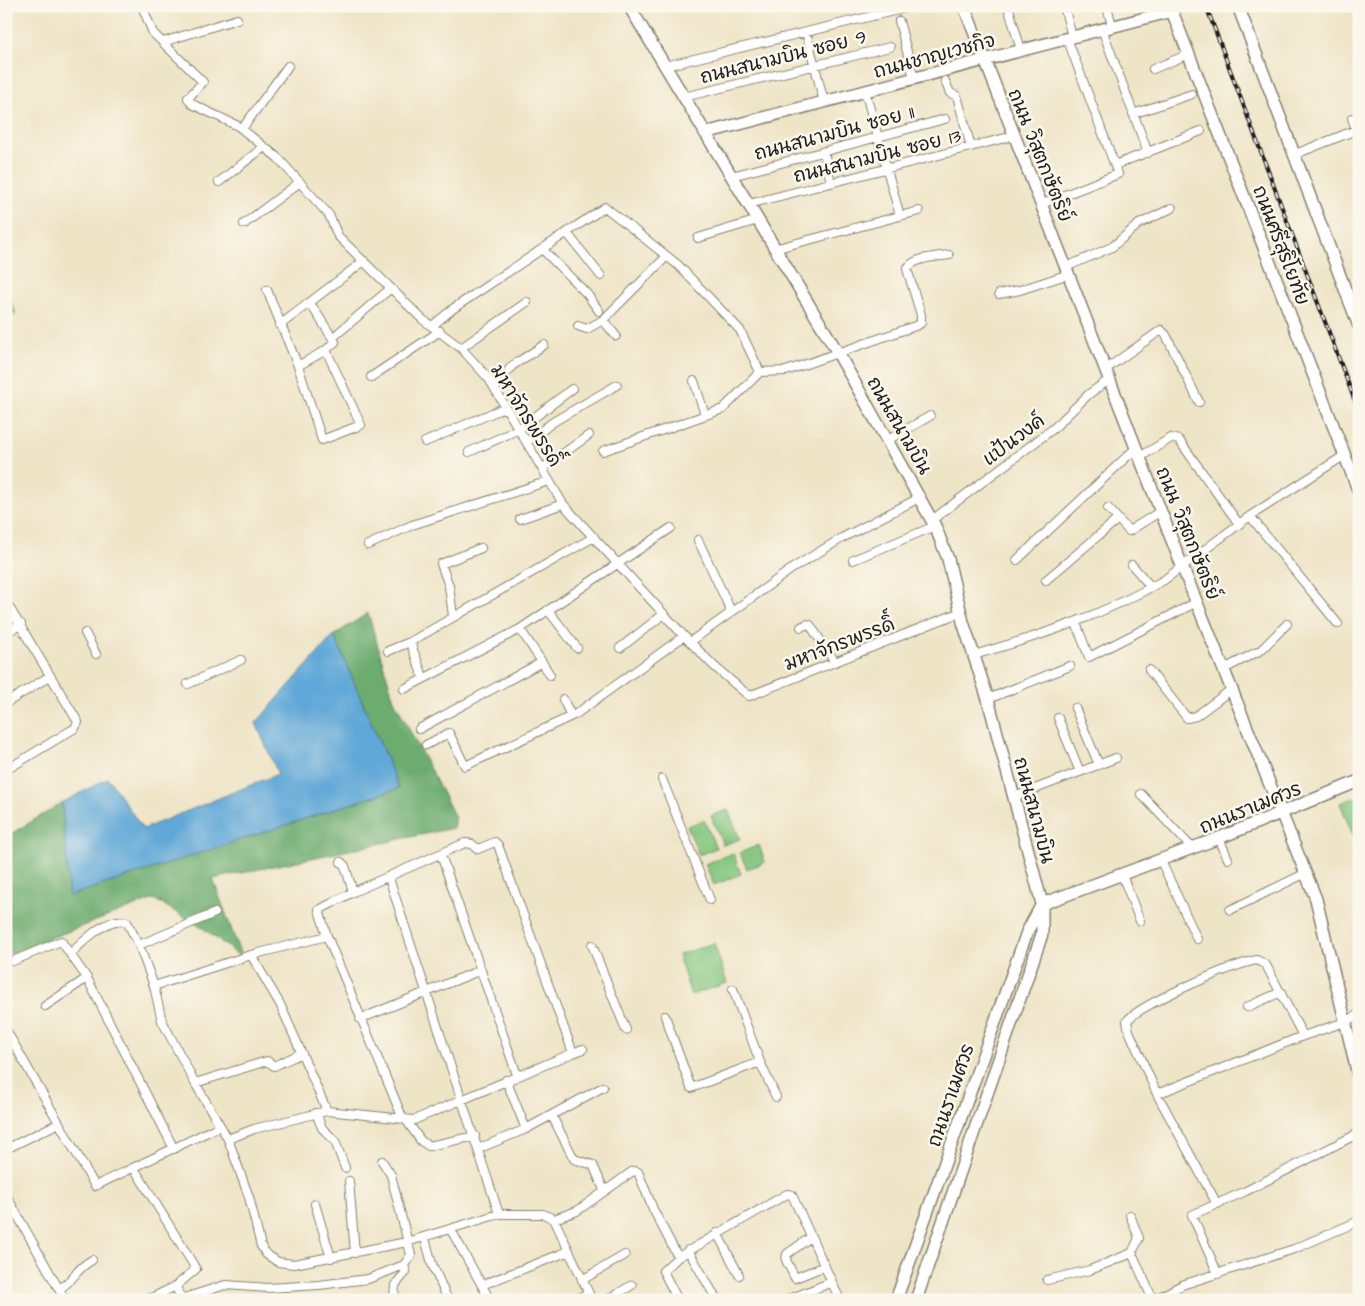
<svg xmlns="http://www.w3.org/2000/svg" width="1365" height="1306" viewBox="0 0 1365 1306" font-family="'Architects Daughter','Playpen Sans Thai',sans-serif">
  <rect width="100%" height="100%" fill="#fbf7ec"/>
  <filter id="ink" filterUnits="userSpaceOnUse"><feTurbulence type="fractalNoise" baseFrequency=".02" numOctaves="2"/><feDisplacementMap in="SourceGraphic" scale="10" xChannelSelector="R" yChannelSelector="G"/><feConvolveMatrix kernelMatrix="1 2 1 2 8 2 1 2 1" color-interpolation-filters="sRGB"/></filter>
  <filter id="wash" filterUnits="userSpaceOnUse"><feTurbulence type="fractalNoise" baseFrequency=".0096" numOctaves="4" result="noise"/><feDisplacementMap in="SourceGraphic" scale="20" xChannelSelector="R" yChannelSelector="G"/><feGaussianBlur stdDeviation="1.12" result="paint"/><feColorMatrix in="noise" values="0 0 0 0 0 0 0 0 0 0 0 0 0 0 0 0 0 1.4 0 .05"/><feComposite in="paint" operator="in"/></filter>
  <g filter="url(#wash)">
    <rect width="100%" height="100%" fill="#eee4c6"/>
    <path fill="#85c780" stroke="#50724e" d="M6,289l10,25 -10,4z
      M1359,796v40l-5,2 -14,-35z
      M728,810l12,29 -17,6 -12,-29z
      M704,820l12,28 -17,7 -12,-29z
      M759,845l6,17 -18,7 -7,-16z
      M733,853l8,21 -27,11 -9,-21z
      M714,943l13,40 -36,12 -13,-40z"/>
    <path fill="#6cac6e" stroke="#446445" d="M368,613l26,87 61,117 -2,11 -240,51 29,79 -38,-29 -50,-30 -148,56v-118l56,-34 7,93 330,-108 -65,-153z"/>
    <path fill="#60a8d7" stroke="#3e627a" d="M334,635l65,153 -330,108 -7,-93 46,-25 35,51 135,-55 -22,-51z"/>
  </g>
  <g filter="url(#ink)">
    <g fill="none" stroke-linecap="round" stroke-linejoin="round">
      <g stroke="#858071" stroke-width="10">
        <path id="street" d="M142,6l11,27 50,49 -15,16 4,6 46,22 40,32 51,57 9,21 84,83 39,29 28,31 74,125 121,132 31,31 34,29 212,-84
          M1008,6l13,44
          M1064,6l8,31
          M1107,6l5,20
          M899,21l15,57
          M1102,29l46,124
          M806,32l18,70
          M163,42l74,-23
          M665,66l249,-60
          M1153,69l36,-15
          M945,81l5,12 7,3 14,51
          M865,91l35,125
          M684,97l206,-50
          M1133,114l59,-20
          M242,129l46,-63
          M824,152l7,31
          M1293,155l63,-25 -4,-12
          M1115,165l86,-34
          M732,176l213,-57
          M219,182l45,-35
          M749,204l264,-68
          M1042,204l76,-30 -51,-136
          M244,224l56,-42
          M567,233l34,43
          M698,238l60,-18
          M774,249l145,-38
          M543,250l44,44 12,17
          M1066,267l46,-20 27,-23 33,-16
          M267,290l31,76 24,74 39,-15 -35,-75
          M999,294l21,-4 49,-16
          M603,320l13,16
          M280,325l84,-64
          M432,326l22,-18 151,-101 73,58 62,65 20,42 26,-1 132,-46 3,-2v-8l-14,-46c7,-12 30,-12 42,-14
          M578,326l9,3 16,-9 64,-64
          M337,334l54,-46
          M461,348l66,-46
          M298,366l28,-16 9,-8 -25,-39
          M1106,369l55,-39 5,5 33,67
          M371,377l69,-46
          M694,381l11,34
          M495,388l17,-22 32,-21
          M888,440l42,-24
          M425,442l81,-35
          M527,442l26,-20 64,-37
          M603,451l120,-42 37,-37
          M469,452l50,-23 53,-40
          M1140,457l31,-19 8,2 60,84
          M543,468l46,-33
          M1108,508l21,23 32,-20
          M1250,516l88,108
          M520,519l43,-15
          M932,520l122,-92 35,-34 21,-15
          M698,540l33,71
          M368,545l44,-20 137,-44
          M853,560l82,-34
          M1017,560l119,-112
          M1132,565l19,22
          M1046,580l72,-61
          M6,602l72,120 -3,6 -69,42
          M548,610l29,38
          M453,616l-4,-30 -8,-22 40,-16
          M1076,623l13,34 108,-55
          M801,627l6,-3 3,1 25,37
          M6,633l15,-9
          M85,633l11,21
          M410,642l12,32
          M690,642l103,-74 49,-30 79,-41
          M620,648l44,-34
          M388,651l22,-9 184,-105
          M974,655c69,-20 127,-39 190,-75l86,-64 95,-61
          M542,662l8,13
          M1224,669l37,-19 26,-26
          M1149,670l38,48 9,-2 36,-27
          M188,684l53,-24
          M404,689l116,-60 151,-101
          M563,699l8,17
          M988,699l82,-33
          M6,703l44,-27
          M1075,708l24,57
          M1058,718l22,54
          M419,729l123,-67 -22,-33
          M426,745l23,-12 16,33 111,-52 108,-78
          M662,779l48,121
          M1141,794l52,55
          M1014,797l102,-39
          M1219,838l9,21
          M441,855l76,220
          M1161,861l36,78
          M341,862l4,4 8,26
          M1122,875l18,46
          M389,878l110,336
          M1230,910l76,-37
          M327,936l-76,19 29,49 47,107
          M139,945l76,-32
          M592,945l34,85
          M70,954c12,-11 39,-40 57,-32l12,23 15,41 8,35 33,62 33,56 21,58 12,49 5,8 12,8 16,2 113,-22 92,-28h44l11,5 23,-8 56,-40 5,1 15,37 25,48 109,-63 5,1 48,105
          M13,961l48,-20 26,37 87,171
          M154,986l97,-31
          M733,989l27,73 16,35
          M45,1006l42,-28
          M1247,1007l34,-15
          M665,1016l26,72 69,-26
          M360,1019l121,-49
          M6,1030l89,156 125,-60
          M506,1080l20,49 77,-42
          M195,1083l72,-22 7,5 28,-13
          M1157,1094l146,-58 42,-14 14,-8
          M316,1113l6,15 13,13 10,27
          M552,1116l22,43 19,6 11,25
          M403,1119l-76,-183 -8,-26 34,-18 112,-49 7,1 6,5 17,-7 3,3 75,208 10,-4
          M406,1120l15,21 8,5 46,-10
          M228,1139l26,-10 73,-18 87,9 159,-67
          M480,1148l46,-19
          M6,1149l53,-26
          M134,1168l62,101 -20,17
          M349,1181l6,72
          M6,1195l59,105
          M315,1204l16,54
          M1217,1204l-60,-110 -28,-63 -2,-10c13,-17 107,-57 130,-61l9,5 37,71
          M554,1219l38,81
          M451,1230l39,70
          M717,1233l22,42
          M811,1237l-24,17 -1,6 9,18 30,-12
          M425,1238l7,26 16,36
          M688,1250l29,50
          M1132,1253l21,47
          M678,1257l-15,14 15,29
          M1218,1274l-26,-59 54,-24 113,-58
          M582,1280l43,-25
          M1047,1280l43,-10 42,-17 7,-15 -9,-23
          M482,1285l87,-34
          M59,1289c17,-10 16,-20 33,-29
          M181,1299l44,-14 43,3 51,-3 49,-6 36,-14 7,-10 -20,-80 -9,-14
          M147,1300l29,-14 5,14
          M394,1300l1,-15 11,-13 -2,-7
          M575,1300l13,-7
          M607,1300l25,-15
          M787,1300l45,-18
          M1154,1300l28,-15 112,-36 65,-28"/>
      </g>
      <g stroke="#858071" stroke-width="14">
        <path id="secondary" d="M629,6l209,347 97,173 13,33 15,63 25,77 54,205v30l-4,12 -122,354
          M964,6l218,560 134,333 43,180
          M1170,6l189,486
          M1238,6l121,320
          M705,133l467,-122
          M896,1300l131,-368 15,-28 177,-66 140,-57"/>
      </g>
      <use href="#street" stroke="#fff" stroke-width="8"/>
      <use href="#secondary" stroke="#fff" stroke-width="11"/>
      <g stroke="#1c1c1c" stroke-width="4">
        <path id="rail" d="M1206,6l153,406"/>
      </g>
      <use href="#rail" stroke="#fbf7ec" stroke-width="2" stroke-dasharray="5.5" stroke-linecap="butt"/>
    </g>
  </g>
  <g text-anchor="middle" stroke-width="5" stroke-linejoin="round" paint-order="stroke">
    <g font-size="19" fill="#1c1c1c" stroke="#fbf7ec">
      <text transform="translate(934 55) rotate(-15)" y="7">ถนนชาญเวชกิจ</text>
      <text transform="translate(783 56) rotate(-14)" y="7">ถนนสนามบิน ซอย 9</text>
      <text transform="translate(834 132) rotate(-15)" y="7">ถนนสนามบิน ซอย 11</text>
      <text transform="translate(877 155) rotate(-14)" y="7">ถนนสนามบิน ซอย 13</text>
      <text transform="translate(1041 155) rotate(68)" y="7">ถนน วิสุตกษัตริย์</text>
      <text transform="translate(1282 245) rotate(69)" y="7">ถนนศรีสุริโยทัย</text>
      <text transform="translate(527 415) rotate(58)" y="7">มหาจักรพรรดิ์</text>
      <text transform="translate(900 425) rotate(60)" y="7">ถนนสนามบิน</text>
      <text transform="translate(1013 439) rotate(-37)" y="7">แป้นวงค์</text>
      <text transform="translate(1189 533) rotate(68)" y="7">ถนน วิสุตกษัตริย์</text>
      <text transform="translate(839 643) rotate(-21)" y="7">มหาจักรพรรดิ์</text>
      <text transform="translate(1250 807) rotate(-22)" y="7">ถนนราเมศวร</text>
      <text transform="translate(1035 810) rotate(75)" y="7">ถนนสนามบิน</text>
      <text transform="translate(950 1095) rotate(-71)" y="7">ถนนราเมศวร</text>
    </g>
  </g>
  <rect width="1365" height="1306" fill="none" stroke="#fbf7ec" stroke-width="25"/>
</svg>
